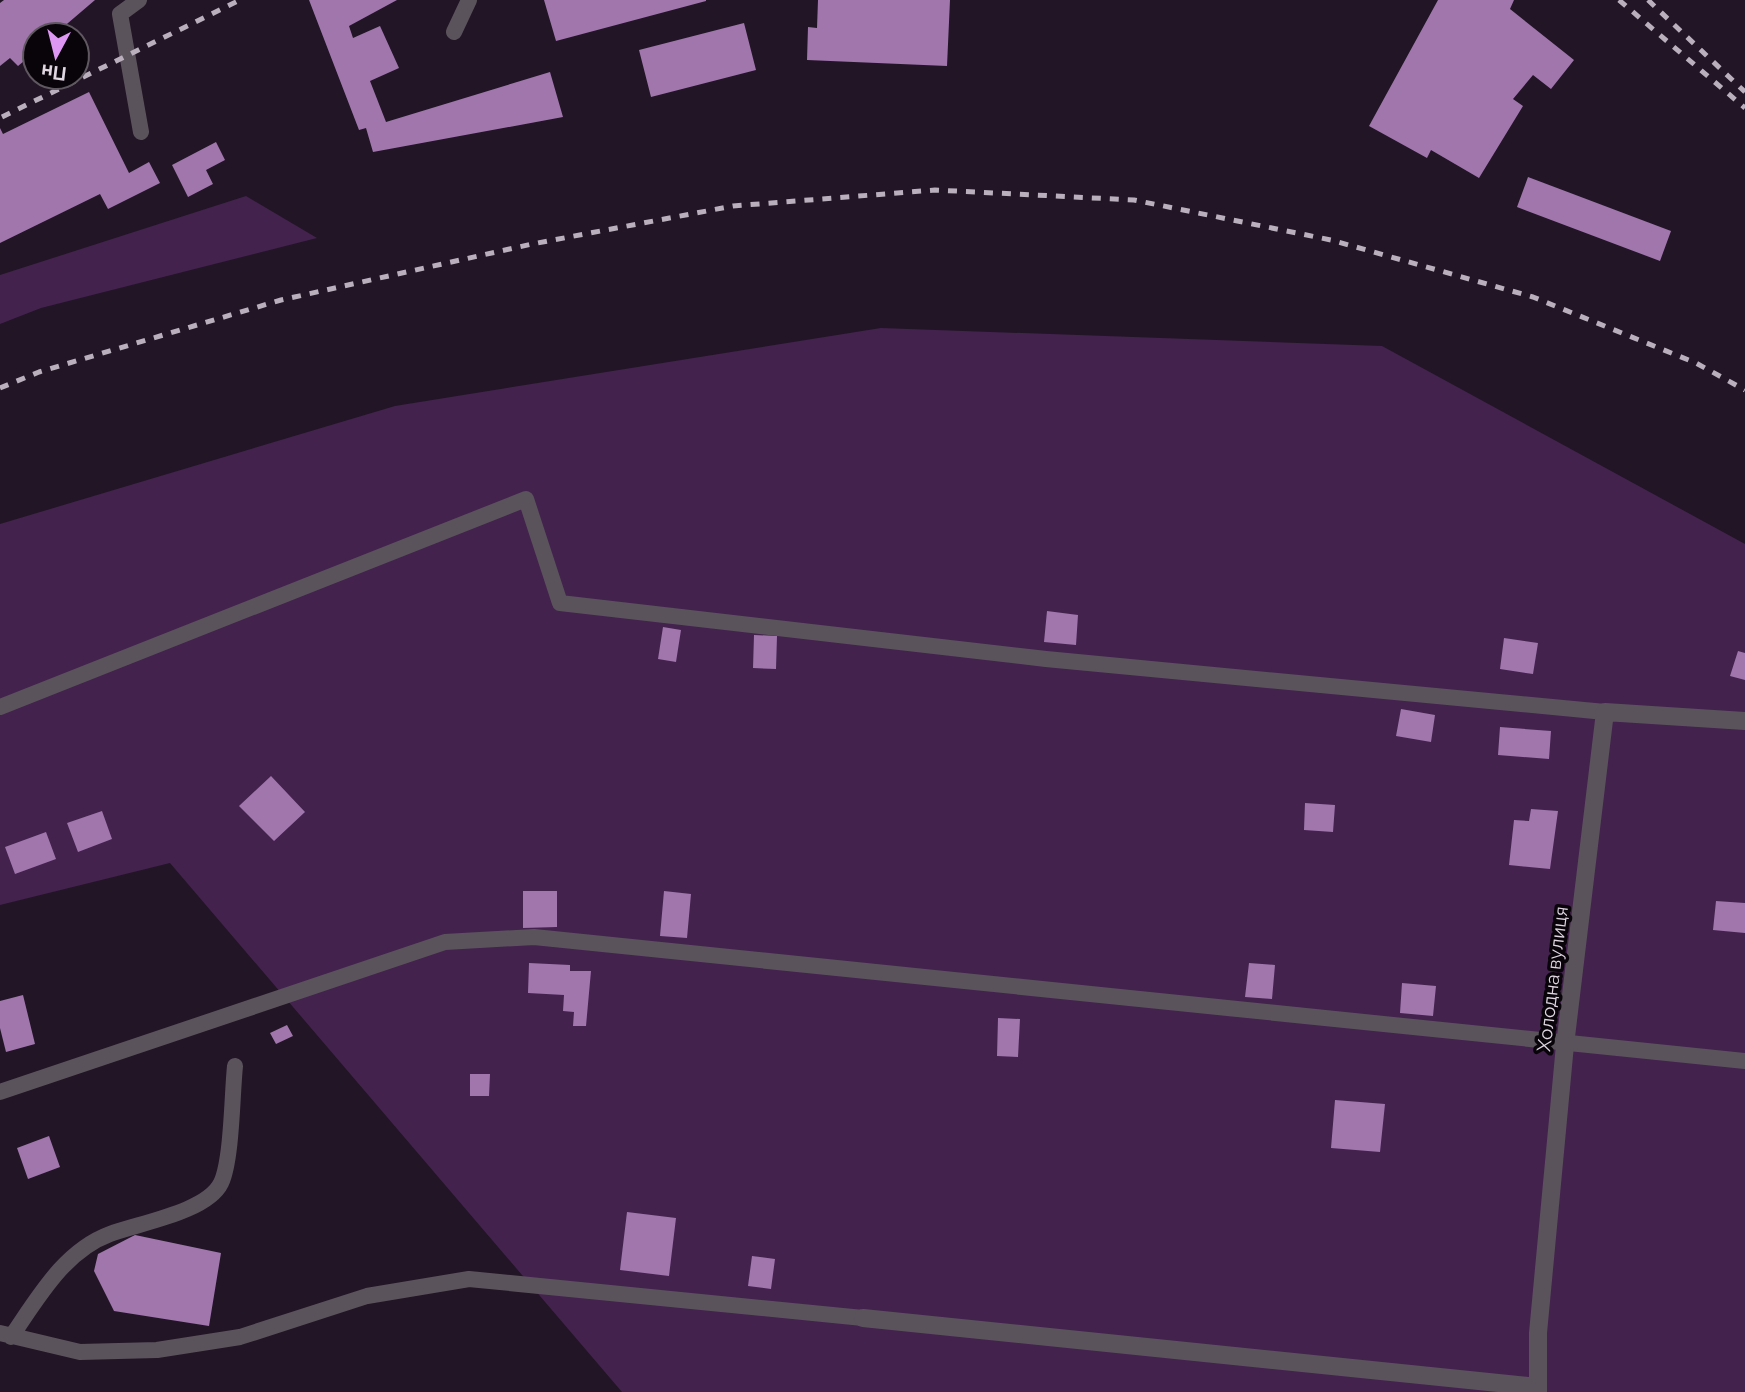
<svg xmlns="http://www.w3.org/2000/svg" width="1745" height="1392" viewBox="0 0 1745 1392" font-family="Raleway,sans-serif">
  <rect width="100%" height="100%" fill="#221526"/>
  <path fill="#43224d" d="M246,196l71,42 -276,70 -41,16v-49z
    M881,328l501,18 363,198v848h-1123l-452,-529 -170,42v-381l395,-118z"/>
  <path fill="#a076ad" d="M4,0h91l-41,35h-19v17l-17,14 -8,-8 -10,8v-63z
    M309,0h88l-48,26 4,12 27,-12 19,42 -29,13 16,41 164,-50 13,45 -190,35 -7,-24 -7,2z
    M544,0h162v1l-150,40z
    M818,0h132l-3,66 -140,-6 1,-33 9,1z
    M1438,0h76l-4,9 64,51 -23,29 -18,-14 -20,24 10,7 -44,72 -48,-28 -4,8 -58,-32z
    M744,23l12,47 -105,27 -12,-47z
    M89,92l40,81 20,-11 11,21 -52,26 -8,-15 -100,49v-115l3,6z
    M216,142l9,18 -19,10 7,14 -25,13 -16,-32z
    M1528,177l143,54 -11,30 -143,-54z
    M1047,611l31,4 -2,30 -32,-3z
    M663,627l18,3 -5,32 -18,-3z
    M754,635l23,1 -1,33 -23,-1z
    M1504,638l34,5 -5,31 -33,-5z
    M1738,651l7,2v27l-15,-4z
    M1401,709l34,6 -4,27 -35,-6z
    M1500,727l51,4 -2,28 -51,-4z
    M271,776l34,36 -31,29 -35,-35z
    M1305,803l30,2 -2,27 -29,-2z
    M1531,809l27,2 -8,58 -41,-4 5,-45 15,1z
    M102,811l10,28 -34,13 -11,-29z
    M46,832l10,27 -41,15 -10,-27z
    M523,891h34v36l-34,1z
    M664,891l27,3 -4,44 -27,-2z
    M1716,901l29,2v30l-32,-3z
    M529,963l41,2v6h21l-5,55h-13l1,-14 -11,-1 1,-16 -36,-2z
    M1249,963l26,2 -3,34 -27,-2z
    M1402,983l34,3 -3,30 -33,-3z
    M23,995l12,49 -29,8 -6,-24v-27z
    M998,1018l22,1 -2,38 -21,-1z
    M287,1025l6,11 -17,8 -6,-11z
    M470,1074h20l-1,22h-19z
    M1335,1100l50,4 -5,48 -49,-4z
    M49,1136l11,31 -32,12 -11,-31z
    M627,1212l49,6 -7,58 -49,-6z
    M135,1235l86,18 -12,73 -95,-15 -20,-40 4,-17z
    M752,1256l23,3 -4,30 -23,-3z"/>
  <g fill="none" stroke-linecap="round" stroke-linejoin="round">
    <path stroke="#5a535c" stroke-width="16" d="M139,0l-19,14 21,118
      M454,32l15,-32
      M0,707l526,-208 34,104 486,56 559,53
      M0,1092l445,-150 89,-5 1211,124
      M0,1333l80,19 77,-2 83,-13 127,-41 102,-17 394,39
      M11,1337c27,-39 53,-86 99,-103 29,-11 97,-22 111,-51 11,-23 11,-89 14,-117"/>
    <path stroke="#5a535c" stroke-width="18" d="M863,1318l674,69
      M1538,1392v-59l27,-288 40,-333 140,9"/>
    <path stroke="#bab0bd" stroke-width="5" stroke-dasharray="9 9" stroke-linecap="butt" d="M1619,0l126,108
      M1648,0l97,92
      M2,117l238,-117
      M0,388l39,-16 242,-72 251,-56 201,-38 202,-16 199,10 197,40 202,57 163,66 49,27"/>
  </g>
  <g text-anchor="middle" stroke-width="7" stroke-linejoin="round" paint-order="stroke">
    <g font-size="19" fill="#e0d7e3" stroke="#09040a">
      <text transform="translate(1552 979) rotate(-83)" y="7">Холодна вулиця</text>
    </g>
  </g>
  <g transform="translate(56 56) rotate(187)"><circle r="33" fill="#09040a" stroke="#5f5861" stroke-width="2"/>
  <path d="M0-5L12 26L0 18L-12 26Z" fill="#de98f3"/>
  <text y="-10" font-size="19" font-weight="bold" text-anchor="middle" fill="#e0d7e3">Пн</text>
  </g>
</svg>
